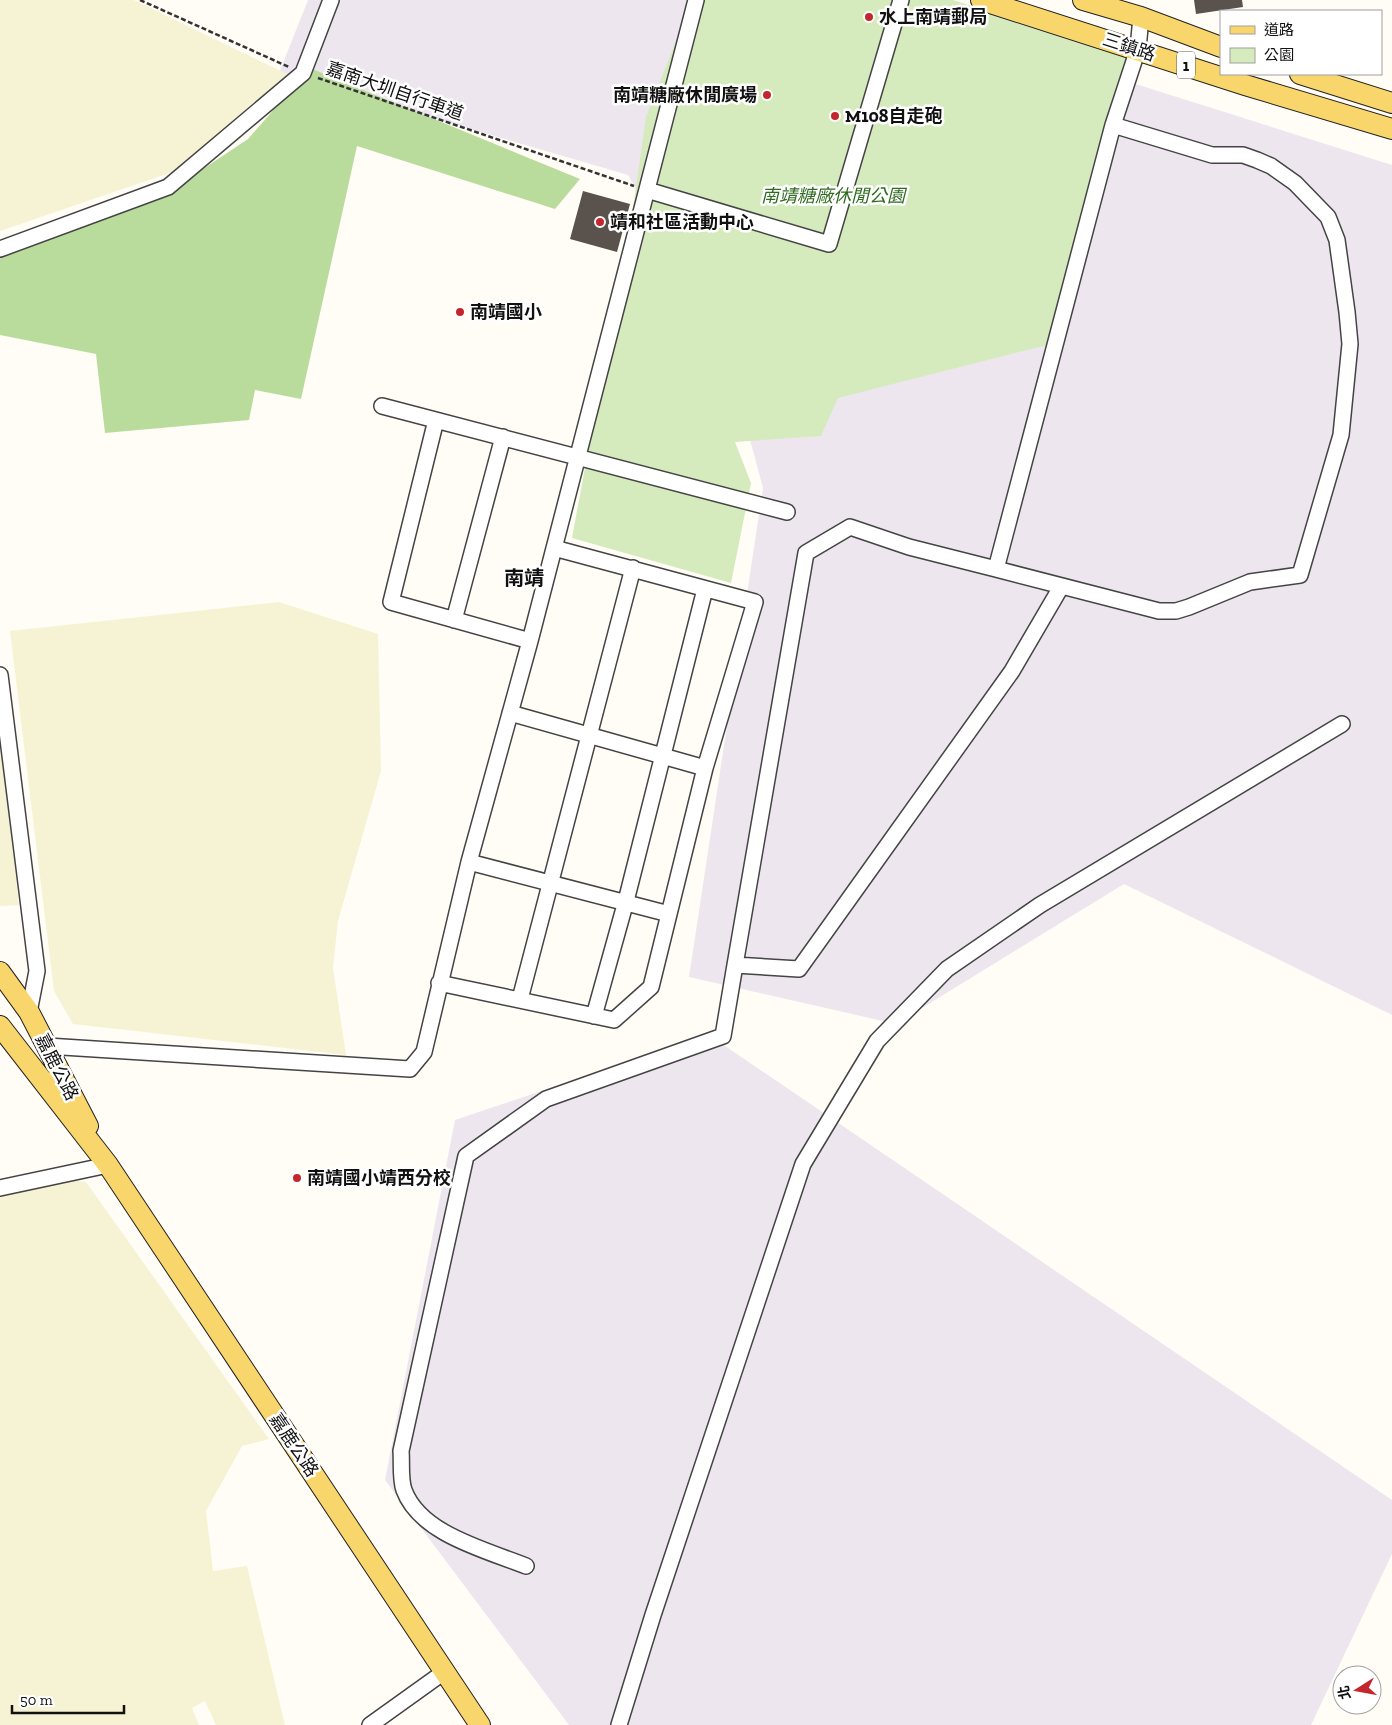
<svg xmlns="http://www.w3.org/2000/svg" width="1392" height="1725" viewBox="0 0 1392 1725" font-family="'Zilla Slab','Noto Sans TC',serif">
  <rect width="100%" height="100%" fill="#fffdf5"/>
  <path fill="#eee6ef" d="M308,0h562l522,165v850l-268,-131 -228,140 -207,-47 74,-489 -40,-148 -95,-165 -349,-102z
    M709,1035l683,465v54l-81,171h-742l-184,-245 70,-360z"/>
  <path fill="#f6f3d4" d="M0,0h134l155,75 -105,93 -184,63z
    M279,602l99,32 3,137 -43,150 -5,47 13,87 -273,-31 -19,-33 -44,-360z
    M0,730l19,175 -19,1z
    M60,1179l26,3 183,257 -27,7 -36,65 7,60 34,-5 38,159h-69l-11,-24 -13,7 7,17h-199v-533z"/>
  <path fill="#d5ebbd" d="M692,0h261l174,56 -76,288 -213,54 -17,38 -86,6 16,41 -20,100 -159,-45 61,-330 13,-91z"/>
  <path fill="#b9dc9c" d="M310,68l270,111 -25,30 -198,-63 -56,253 -46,-9 -6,30 -144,13 -9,-79 -96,-19v-78l179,-72 69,-46z"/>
  <path fill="#5a524d" d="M1194,0h48l1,7 -47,7z
    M583,191l47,13 -13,48 -47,-13z"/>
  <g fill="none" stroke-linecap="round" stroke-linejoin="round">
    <g stroke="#444" stroke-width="18">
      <path id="minor" d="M1113,125l99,30h31l14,5 14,6 24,17 33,34 9,23 10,72 3,32 -9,91 -41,140 -50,7 -61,25 -13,4h-17l-163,-42 117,-444 25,-76 3,-32
        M647,190l182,54 72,-244
        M0,249l168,-62 135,-114 28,-73
        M382,406l405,106
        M436,420l-45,182 139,39
        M996,569l-87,-22 -59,-20 -44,26 -71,412 64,4 213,-298 49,-84
        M454,620l49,-183
        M0,675l37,296 -8,41
        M510,713l195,55
        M469,862l200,52
        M439,983l175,37 37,-33 54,-219 50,-166 -201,-54
        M520,999l113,-431
        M594,1016l32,-115 79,-312
        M47,1046l363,23 14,-17 45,-190 61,-221 166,-641
        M0,1188l108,-23
        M526,1566c-40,-16 -106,-32 -122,-76 -4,-11 -2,-27 -3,-39l65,-295 80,-57 177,-63 12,-71
        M370,1725l74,-53
        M619,1725l34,-110 150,-451 74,-123 70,-72 93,-64 302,-181"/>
    </g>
    <g stroke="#222" stroke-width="22">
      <path id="major" d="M981,0l264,85 147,44
        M1083,0l58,17 80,30
        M1300,74l92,29
        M0,972l29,40 59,114
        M0,1026l108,139 372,560"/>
    </g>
    <path stroke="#333" stroke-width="2.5" stroke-dasharray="5 2.5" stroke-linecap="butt" d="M140,0l149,67
      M318,78l316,108"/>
    <use href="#minor" stroke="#fff" stroke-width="15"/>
    <use href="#major" stroke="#f9d66b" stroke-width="20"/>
  </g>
  <g fill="#c4262e" stroke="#fff" stroke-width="2">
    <circle cx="869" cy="17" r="5"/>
    <circle cx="767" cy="95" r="5"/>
    <circle cx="835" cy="116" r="5"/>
    <circle cx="600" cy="222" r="5"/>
    <circle cx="460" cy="312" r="5"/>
    <circle cx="297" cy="1178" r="5"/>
  </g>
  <g text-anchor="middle" stroke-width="5" stroke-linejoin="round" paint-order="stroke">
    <rect fill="#fff" stroke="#585858" stroke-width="1" x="1177" y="51.5" width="18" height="27" rx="4"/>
    <g font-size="16" font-weight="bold" fill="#111">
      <text x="1186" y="71">1</text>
    </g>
    <g font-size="18" font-weight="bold" fill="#111" stroke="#fff" text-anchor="start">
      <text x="879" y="23">水上南靖郵局</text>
      <text x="757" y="101" text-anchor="end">南靖糖廠休閒廣場</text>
      <text x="845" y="122">M108自走砲</text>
      <text x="610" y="228">靖和社區活動中心</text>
      <text x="470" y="318">南靖國小</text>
      <text x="307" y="1184">南靖國小靖西分校</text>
    </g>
    <g font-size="18" fill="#111" stroke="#fff">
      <text transform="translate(1129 47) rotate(18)" y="6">三鎮路</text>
      <text transform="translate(395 91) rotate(19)" y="6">嘉南大圳自行車道</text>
      <text transform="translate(57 1067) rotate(63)" y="6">嘉鹿公路</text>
      <text transform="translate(294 1445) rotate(56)" y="6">嘉鹿公路</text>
    </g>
    <g font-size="18" font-style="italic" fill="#2f6b1f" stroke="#fff">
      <text x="833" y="202">南靖糖廠休閒公園</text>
    </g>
    <g font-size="20" font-weight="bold" fill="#111" stroke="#fff">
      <text x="524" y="585">南靖</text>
    </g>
  </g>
  <rect x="1220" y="10" width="162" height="65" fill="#ffffff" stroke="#a0a0a0"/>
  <rect x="1230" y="26" width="25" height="8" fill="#f9d66b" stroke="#a0a0a0"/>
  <text x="1264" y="35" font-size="15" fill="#111111">道路</text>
  <rect x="1230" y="48" width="25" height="15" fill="#d5ebbd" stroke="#a0a0a0"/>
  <text x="1264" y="60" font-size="15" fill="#111111">公園</text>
  <g transform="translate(1357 1690) rotate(259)"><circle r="24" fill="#ffffff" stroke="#a0a0a0"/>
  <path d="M0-4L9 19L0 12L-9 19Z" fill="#c4262e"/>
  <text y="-8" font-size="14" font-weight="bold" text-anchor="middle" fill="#111111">北</text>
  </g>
  <path d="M12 1705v8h112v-8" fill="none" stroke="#111111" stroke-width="2.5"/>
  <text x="20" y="1705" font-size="15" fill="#111111" stroke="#ffffff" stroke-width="4" paint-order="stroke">50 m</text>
</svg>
